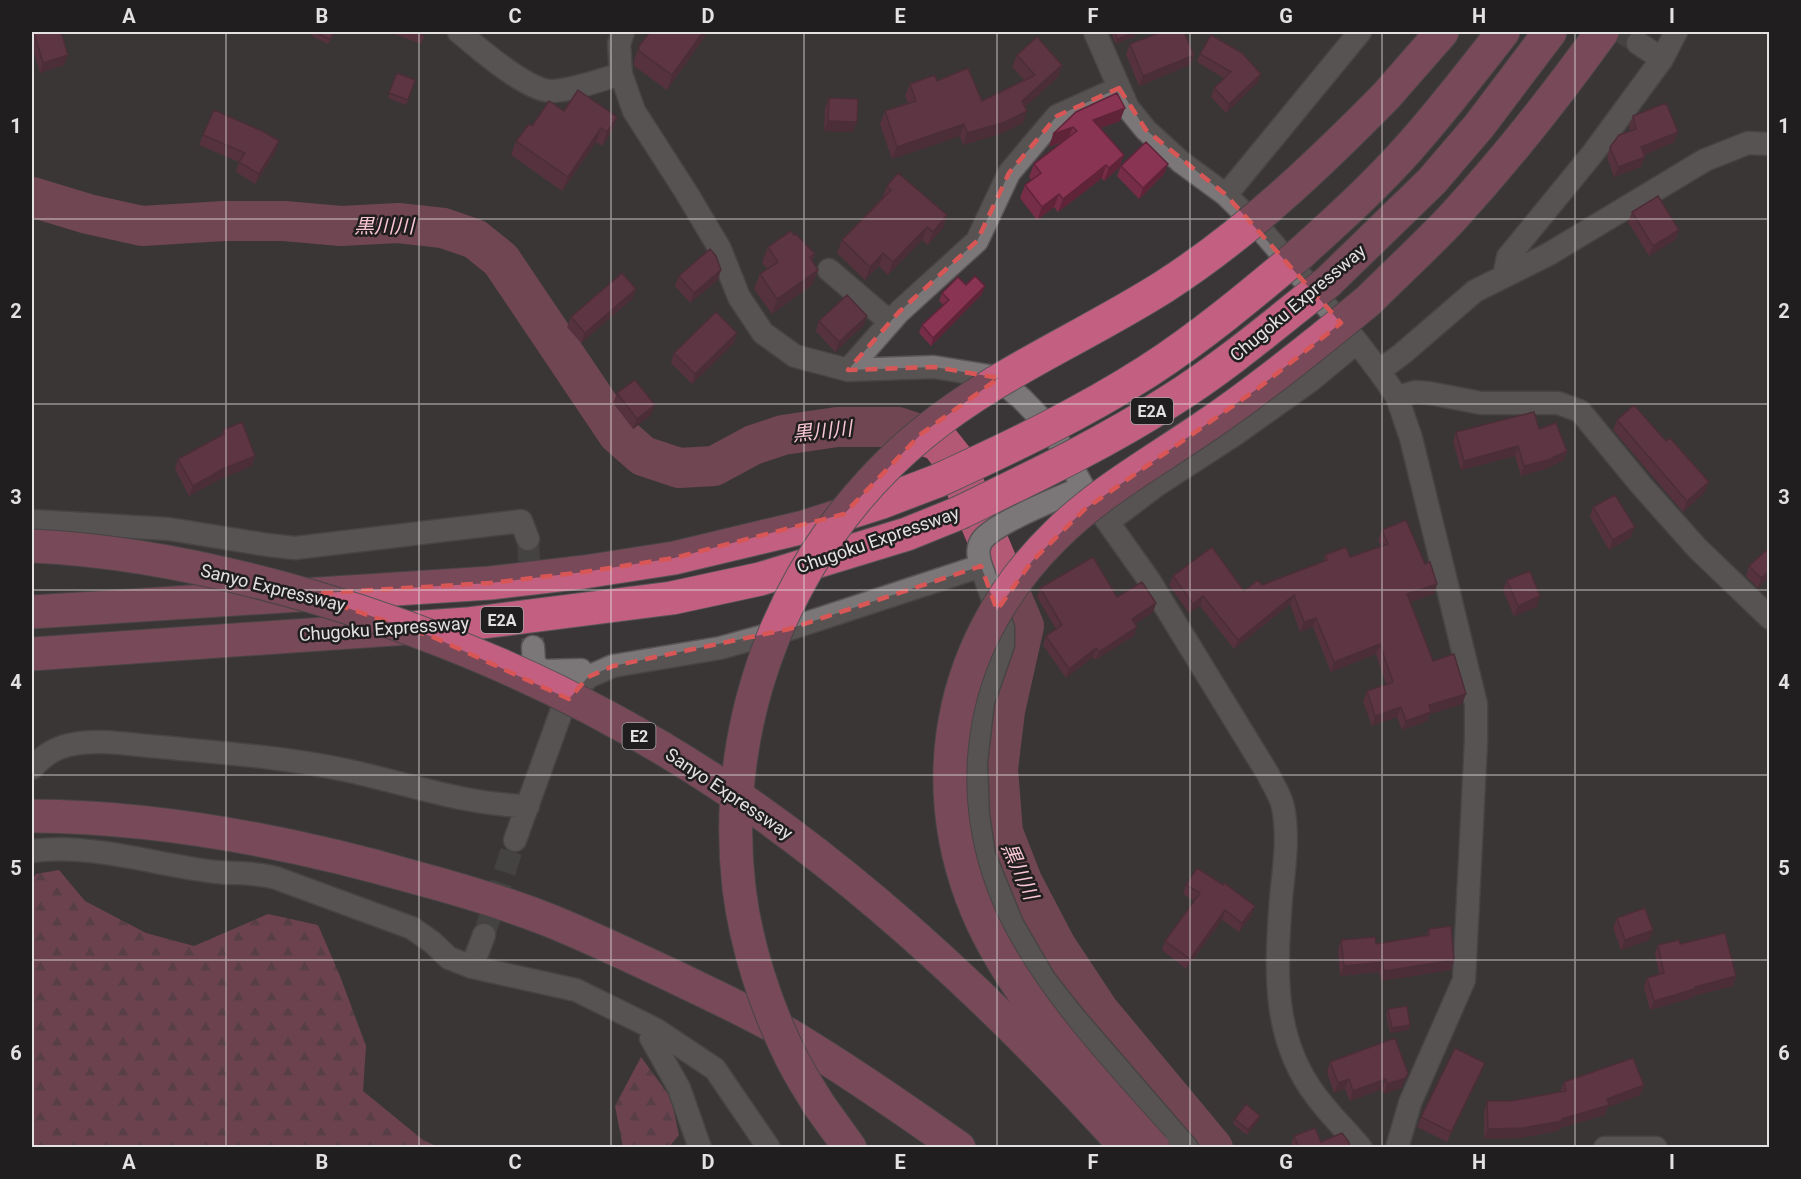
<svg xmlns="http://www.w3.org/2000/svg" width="1801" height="1179" viewBox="0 0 1801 1179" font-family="Roboto,'Noto Sans JP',sans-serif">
  <defs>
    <pattern id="forest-firs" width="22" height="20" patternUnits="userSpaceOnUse" patternTransform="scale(1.5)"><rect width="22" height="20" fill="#a9516e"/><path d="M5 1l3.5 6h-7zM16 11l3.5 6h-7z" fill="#7c4b5b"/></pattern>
  </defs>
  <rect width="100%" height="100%" fill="#3a3637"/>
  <path fill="url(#forest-firs)" d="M59,870l26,31 61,32 48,13 74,-32 50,11 22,51 26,70 -3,45 60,49 15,7h-406v-266l4,-7z
    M641,1057l30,41 8,37 -10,12h-46l-8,-41z"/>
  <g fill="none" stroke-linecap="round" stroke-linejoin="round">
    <path stroke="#b35976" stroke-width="40" d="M32,197l56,17 54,12 82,-5h60l57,5 57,-3 45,5 32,11 26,21 117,174 25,22 36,12 35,-2 39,-21 30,-10 54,-8h61l41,14 15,19 70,166 -19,85 -7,58 5,63 19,49 34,65 43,65 114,137"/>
    <path stroke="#535050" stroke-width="22" stroke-dasharray="22 11" stroke-linecap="butt" d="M1621,32l17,11
      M528,539l5,108
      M484,935l31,-95"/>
    <g stroke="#585455" stroke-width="25">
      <path id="minor" d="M459,32c19,16 68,59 93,59 23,-1 47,-11 69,-17
        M623,32l-4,12 2,30 13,37 52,81 34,57 19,48 24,36 32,23 53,14 86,-3 61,10 26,21 31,32 31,57 66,93 119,194c5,11 13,22 15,33 6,30 1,62 -2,91 -5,70 -10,139 35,198 13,18 30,34 45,52
        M1095,32l33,76 18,22 35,32 45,33 37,37 94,110 22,29 18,26 14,41 65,266v37l-12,239 -54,123 -13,45
        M1638,43l24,16
        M1226,195l134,-163
        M829,270l61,52
        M1504,276l4,-19 85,-104 69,-94 14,-27
        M848,370l51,-58 78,-71 32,-68 48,-57 62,-28
        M1379,371l23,-17 73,-63 74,-37 156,-94 43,-17 22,1
        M1397,397l18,-5 14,1 52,10h77l22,8 61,74 56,63 73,70
        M32,521l137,8 99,16 27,3 226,-27 7,18
        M1108,522l49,-37 77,-50 76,-54 47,-39
        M981,566l22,62v17l-20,57 -7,60 2,53 6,40 28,69 32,55 29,37 114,132
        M533,647l1,16 8,8 39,-1 7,7
        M32,768c10,-11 22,-20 37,-23 29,-7 62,0 91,2 62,6 124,10 185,23 61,13 120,35 183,36
        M515,840l48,-133 25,-30 25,-11 107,-18 69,-19 192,-63c-3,-9 -5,-19 2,-27 16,-18 76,-41 100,-52
        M32,851c61,-8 123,14 184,21 21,2 39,0 60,6l136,50 20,14 17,16 23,9 12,-32
        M472,967l104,23 79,39 60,40 54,79
        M655,1029l-4,9 28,50 21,60
        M1605,1148h51"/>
    </g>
    <g stroke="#585455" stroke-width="35">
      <path id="highway" d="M1386,96l56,-64
        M1301,253c36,-33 73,-66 106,-103 34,-38 65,-78 96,-118
        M1328,282l104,-101 47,-55 71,-94
        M1368,301c28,-28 58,-55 85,-84 54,-59 103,-121 149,-185
        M32,612l458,-29 94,-11 90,-14 130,-31 78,-25 55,-21
        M32,654l435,-30 205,-26 88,-19 147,-45 52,-21
        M32,816c130,1 260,26 385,62 45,12 91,26 134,43 42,17 83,37 124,56 39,19 79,37 116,59 58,35 113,73 168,112
        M819,1105l31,43"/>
    </g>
    <use href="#minor" stroke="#7b7677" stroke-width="22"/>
    <use href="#highway" stroke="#c35f80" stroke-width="33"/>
    <g stroke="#585455" stroke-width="35" stroke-linecap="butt">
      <path id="highway-bridge" d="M937,481c72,-33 144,-67 211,-110 54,-35 104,-77 153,-118
        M959,513c72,-35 144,-69 211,-112 56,-35 106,-78 158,-119
        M32,546c93,4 188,24 278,50 144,42 284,105 409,188 151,100 286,229 408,364
        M819,1105c-9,-15 -19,-30 -27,-46 -26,-52 -46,-113 -53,-171 -20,-171 50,-345 183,-454 74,-61 163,-97 243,-148 82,-53 153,-121 221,-190
        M1153,1148c-56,-63 -116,-126 -157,-199 -79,-140 -55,-302 60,-414 44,-44 99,-74 151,-110 56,-38 109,-81 161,-124"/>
    </g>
    <use href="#highway-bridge" stroke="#c35f80" stroke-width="33"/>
  </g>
  <path fill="#762d47" d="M32,32h29l3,33 -24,8 -8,-27z
    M313,32h22l-7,12 -16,-8z
    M389,32h37l-5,12z
    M1111,32h25l-2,5 -18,7z
    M704,38l-37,52 -33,-24v-5l5,-15z
    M1130,44l64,11 -4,10 -51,21 -13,-32z
    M1200,54l58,28 -32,31 -15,-16 3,-9 10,-10 -27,-16z
    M1017,55l41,22 -33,30 -2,16 -23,11 -37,11 -3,-9 -68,23 -12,-35 5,-13 23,-8 -3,-7 5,-12 27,-3 45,20 42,-21 -12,-13z
    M397,73l18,7 -9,25 -18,-7z
    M829,98l24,34 -29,-1 1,-23z
    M564,111l53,6 -5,14 -10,15 -6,-4 -34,49 -51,-36 5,-14 16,-15z
    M1076,112l44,9 -20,7 24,27 -5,13 -15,13 -2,-3 -44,34 -4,-5 -17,13 -17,-22 5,-13 7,-5 -3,-3 5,-13 30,-23 -15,6z
    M1633,116l41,26 -30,13 -3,12 -27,10 -7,-20 3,-10 20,-16 -1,-5z
    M203,135l73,16 -21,33 -19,-12 3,-10 -40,-17z
    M1121,166l43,8 -25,25 -22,-23z
    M887,186l60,29 -4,13 -15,17 -6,-5 -34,35 -9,-9 -14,14 -28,-27 5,-13 40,-42z
    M1632,212l47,18 -4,10 -26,16 -21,-34z
    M794,235l21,19 -3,7 6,9 -6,15 -40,29 -18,-25 6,-15 7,-5 -5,-7 6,-15z
    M679,276l39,4 -28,23 -15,-17z
    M966,285l16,9 -51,52 -12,-13 3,-8 22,-20 -5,-4 3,-8z
    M636,289l-4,10 -51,44 -14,-16 4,-10z
    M867,316l-4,10 -28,26 -19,-21 3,-10z
    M734,343l-42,41 -21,-21 3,-10z
    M617,393l34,22 -18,14 -20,-26z
    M1617,420l88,72 -22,20 -70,-82z
    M1539,429l25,31 -19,9 -24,7 -6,-20 -54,14 -8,-29 3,-9z
    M223,430l32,26 -3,10 -32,13 -31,17 -14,-27 3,-10 43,-23z
    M1593,507l38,30 -22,13 -19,-33z
    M1382,530l52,64 -24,8 23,59 29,43 -32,10 -3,7 -25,9 -5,-13 -25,9 -9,-25 4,-10 19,-7 -10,-30 -45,18 -18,-45 -13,5 -10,-28 -56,45 -34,-43 -11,7 -20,-28 4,-9 71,15 79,-29 2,-7 25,2 31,-11 -3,-6z
    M1749,566l21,10 -12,12 -12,-12z
    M1507,580l30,27 -23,9 -11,-26z
    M1040,588l77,9 39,6 -3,9 -18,12 -1,12 -39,24 -2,-3 -27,21 -23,-33 3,-9 10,-7 -19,-32z
    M1186,885l66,30 -13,17 -17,-12 -36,49 -24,-19 3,-9 29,-40 -11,-7z
    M1617,918l36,12 -4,10 -28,10 -8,-22z
    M1429,929l25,31 -3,10 -70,11 -2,-9 -39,4 -2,-26 3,-10 35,4 50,-8z
    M1680,944l56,32 -3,10 -40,10 -1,2 -42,12 -6,-23 3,-9 12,-4 -4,-20 3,-9z
    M1388,1009l22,16 -1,5 -19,3 -4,-19z
    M1395,1038l7,50 -18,6 -2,-5 -32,12 -5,-12 -11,4 -7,-21 3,-10z
    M1481,1073l-34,69 -30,-15 4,-10z
    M1564,1082l80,3 -4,10 -32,12 -3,8 -45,13 -2,3 -38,7 -36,1v-27l3,-11h24l49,-9z
    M1260,1116l-2,5 -11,14 -14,-11 2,-5z
    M1294,1136l27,6 30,6h-59l-1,-3z"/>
  <path fill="#602439" d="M703,32h3l-2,6 -37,52 5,-15z
    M1136,32l-2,5 -18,7 1,-5z
    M68,55l-4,10 -24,8 3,-10z
    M1194,55l-4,10 -51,21 4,-10z
    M1062,65l-4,12 -40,36 4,-12z
    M1261,74l-3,8 -32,31 3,-9z
    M1125,108l-5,13 -31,11 4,-12z
    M1027,111l-4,12 -23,11 -37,11 4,-12z
    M617,117l-5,14 -10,15 5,-14z
    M828,121l29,1 -4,10 -29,-1z
    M964,124l-4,12 -68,23 5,-12z
    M1073,127l-5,12 -19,8 4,-13z
    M601,128l-5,14 -34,49 6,-14z
    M1678,132l-4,10 -36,15 3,-10z
    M279,141l-3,10 -21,33 4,-10z
    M1124,155l-5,13 -15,13 5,-13z
    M1645,157l-4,10 -27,10 4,-10z
    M1168,164l-4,10 -25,25 4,-11z
    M1106,165l-4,13 -44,34 5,-13z
    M1059,194l-5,13 -17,13 5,-13z
    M947,215l-4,13 -15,17 5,-13z
    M927,227l-5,13 -34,35 5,-13z
    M1679,230l-4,10 -26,16 4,-10z
    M883,253l-4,13 -14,14 5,-13z
    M721,270l-3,10 -28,23 4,-10z
    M818,270l-6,15 -40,29 5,-15z
    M985,286l-3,8 -51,52 2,-8z
    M636,289l-4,10 -51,44 4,-10z
    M867,316l-4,10 -28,26 4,-10z
    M737,333l-3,10 -42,41 3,-10z
    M655,405l-4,10 -18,14 4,-10z
    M1518,446l-3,10 -54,14 3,-9z
    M1567,451l-3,9 -19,9 -24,7 3,-10z
    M255,456l-3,10 -32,13 -31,17 4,-10 30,-17z
    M1709,482l-4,10 -22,20 4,-11z
    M1635,527l-4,10 -22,13 4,-10z
    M1770,570v6l-12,12 3,-10z
    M1437,584l-3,10 -31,10 4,-10z
    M1294,595l-4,9 -56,45 4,-9z
    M1203,596l-3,10 -11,7 4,-9z
    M1540,596l-3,11 -23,9 4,-10z
    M1156,603l-3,9 -24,16 3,-9z
    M1316,618l-3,9 -13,5 4,-10z
    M1137,627l-3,9 -39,24 4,-8z
    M1380,644l-4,10 -45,18 3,-10z
    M1096,648l-3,9 -27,21 3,-9z
    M1466,694l-4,10 -32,10 -3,7 -25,9 4,-9 23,-16z
    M1401,707l-4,10 -25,9 3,-10z
    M1255,906l-3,9 -13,17 3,-9z
    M1225,910l-3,10 -36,49 4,-10z
    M1653,930l-4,10 -28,10 4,-10z
    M1454,960l-3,10 -70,11 3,-10z
    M1383,962l-4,10 -39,4 4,-10z
    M1736,976l-3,10 -40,10 -1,2 -42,12 4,-9 41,-14z
    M1410,1025l-1,5 -19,3 2,-5z
    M1485,1063l-4,10 -34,69 4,-10z
    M1408,1073l-6,15 -18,6 3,-10z
    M1349,1079l-4,10 -11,4 4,-10z
    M1386,1079l-4,10 -32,12 3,-10z
    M1644,1085l-4,10 -32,12 -3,8 -45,13 -2,3 -38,7 -36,1 4,-10 119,-30z
    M1260,1116l-2,5 -11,14 1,-5z"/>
  <path fill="#893452" stroke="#602439" stroke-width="1.5" d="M34,32h27l7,23 -25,8z
    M314,32h20l-4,7z
    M415,32h10l-1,3z
    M650,32h53l-31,43 -33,-24v-5z
    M1115,32h21l-19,7z
    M1161,32h23l10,23 -51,21 -13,-32z
    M1211,35l31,18 19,21 -32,30 -15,-16 17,-16 -31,-18z
    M1037,37l25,28 -40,36 5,10 -22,11 -38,11 -3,-9 -67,23 -12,-36 31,-10 -6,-17 25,-9 2,6 31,-13 14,33 53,-26 -18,-20z
    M397,73l18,7 -7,20 -19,-7z
    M578,90l39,27 -10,15 -6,-4 -33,49 -52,-36 13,-17 3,2 17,-25 15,10z
    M1117,93l8,15 -32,12 31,35 -15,13 -3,-3 -43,34 -4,-5 -17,13 -17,-22 16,-12 -7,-9 43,-33 -4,-4 -20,7 23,-22z
    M829,98l29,1 -1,23 -29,-1z
    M1666,103l12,29 -37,15 4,10 -27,10 -8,-20 9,-12 17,-6 -3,-13z
    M214,110l50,22 15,9 -20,33 -20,-12 6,-9 -42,-18z
    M1146,142l22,22 -25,24 -22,-22z
    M898,173l49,42 -14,17 -6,-5 -34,35 -10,-9 -13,14 -28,-27 49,-50 -4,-4z
    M1658,196l21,34 -26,16 -21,-34z
    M791,231l3,4 2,-1 19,20 -5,3 8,13 -41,29 -17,-25 18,-12 -10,-15z
    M710,249l6,7 5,14 -27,23 -15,-17z
    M622,273l14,16 -51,44 -14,-16z
    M975,276l10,10 -52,52 -11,-13 27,-25 -7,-7 16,-16 8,8z
    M847,295l20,21 -28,26 -20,-21z
    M716,312l21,21 -42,41 -21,-21z
    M635,380l20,25 -18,14 -20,-26z
    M1634,405l32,36 4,-3 39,44 -22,19 -70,-81z
    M1534,412l5,17 17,-6 11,28 -19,9 -24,6 -6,-20 -54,15 -8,-29z
    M242,422l13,34 -32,13 -30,17 -15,-27 46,-25 -1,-4z
    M1615,495l20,32 -22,13 -20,-33z
    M1406,520l19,44 5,-2 7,22 -30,10 26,67 21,-7 12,40 -37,11 2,7 -25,9 -5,-14 -26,9 -8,-25 26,-9 -13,-38 -46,18 -18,-44 -12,4 -10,-27 -56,45 -35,-44 -10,8 -20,-28 39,-29 32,44 14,-11 4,5 65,-25 -2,-5 21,-8 4,10 38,-13 -6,-14z
    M1770,547v23l-9,8 -12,-12z
    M1093,557l24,40 25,-15 14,21 -24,16 5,8 -38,25 -3,-4 -27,21 -23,-33 16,-11 -22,-37z
    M1530,571l10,25 -22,10 -11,-26z
    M1197,868l26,17 1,-2 31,23 -13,17 -17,-13 -35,49 -25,-18 35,-48 -14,-8z
    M1645,908l8,22 -28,10 -8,-22z
    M1451,926l3,34 -70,11 -1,-9 -39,4 -3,-26 34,-3 1,7 53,-9v-6z
    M1725,933l11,43 -41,11v2l-41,12 -7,-23 17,-5 -6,-28 21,-5 1,4z
    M1407,1006l3,19 -18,3 -4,-19z
    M1395,1038l13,35 -2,5 -19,6 -1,-5 -33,12 -4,-12 -11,4 -8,-21z
    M1455,1048l30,15 -34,69 -30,-15z
    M1633,1058l11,27 -37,14 2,6 -47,14v2l-39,7 -35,1 -1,-28h24l55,-10 -2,-9z
    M1246,1104l14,12 -12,14 -13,-11z
    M1315,1128l6,14 21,-9 6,8 3,7h-52l-5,-12z"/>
  <path d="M0 0H1801V1179H0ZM1119,88l27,42 80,65 115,128 -84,66 -172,120 -53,52 -35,49 -16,-44 -192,63 -176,37 -25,11 -19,22 -136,-62 -127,-43 184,-11 94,-11 90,-14 170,-44 77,-80 78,-56 -65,-11 -86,3 51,-58 78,-71 32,-68 48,-57z" fill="#3a3637" fill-opacity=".55" fill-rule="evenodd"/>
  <path fill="none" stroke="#d95656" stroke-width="4.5" stroke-dasharray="12 8" stroke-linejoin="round" d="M1119,88l27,42 80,65 115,128 -84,66 -172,120 -53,52 -35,49 -16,-44 -192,63 -176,37 -25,11 -19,22 -136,-62 -127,-43 184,-11 94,-11 90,-14 170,-44 77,-80 78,-56 -65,-11 -86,3 51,-58 78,-71 32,-68 48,-57z"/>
  <path fill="none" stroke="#e3e1e1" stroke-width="1.5" stroke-opacity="0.55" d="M226,32v1116M419,32v1116M611,32v1116M804,32v1116M997,32v1116M1190,32v1116M1382,32v1116M1575,32v1116M32,219h1738M32,404h1738M32,590h1738M32,775h1738M32,960h1738"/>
  <g text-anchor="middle" stroke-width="5" stroke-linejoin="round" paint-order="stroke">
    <g fill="#201e1f" stroke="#a8a6a7" stroke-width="1.5">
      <rect x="1131" y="398" width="42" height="26" rx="4.5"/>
      <rect x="481" y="607" width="42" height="26" rx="4.5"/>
      <rect x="622.5" y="723" width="33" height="26" rx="4.5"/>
    </g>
    <g font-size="16" font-weight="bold" fill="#e3e1e1">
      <text x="1152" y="417">E2A</text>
      <text x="502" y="626">E2A</text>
      <text x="639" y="742">E2</text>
    </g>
    <g font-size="18" fill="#e3e1e1" stroke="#201e1f">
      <text transform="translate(1298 303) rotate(-40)" y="6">Chugoku Expressway</text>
      <text transform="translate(878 540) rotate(-19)" y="6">Chugoku Expressway</text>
      <text transform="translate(273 588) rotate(14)" y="6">Sanyo Expressway</text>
      <text transform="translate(384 629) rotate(-4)" y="6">Chugoku Expressway</text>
      <text transform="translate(729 794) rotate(34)" y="6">Sanyo Expressway</text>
    </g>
    <g font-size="20" font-style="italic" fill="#f9c6d4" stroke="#201e1f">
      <text x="384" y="233">黒川川</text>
      <text transform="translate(822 431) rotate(-6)" y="7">黒川川</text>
      <text transform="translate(1020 871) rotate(66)" y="7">黒川川</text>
    </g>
  </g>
  <rect width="1801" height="1179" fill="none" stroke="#201e1f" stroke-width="66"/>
  <rect x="33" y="33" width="1735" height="1113" fill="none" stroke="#e3e1e1" stroke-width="2"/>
  <g font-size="20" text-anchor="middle" font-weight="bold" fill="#e3e1e1">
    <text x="129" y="23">A</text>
    <text x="322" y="23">B</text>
    <text x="515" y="23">C</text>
    <text x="708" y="23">D</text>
    <text x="900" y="23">E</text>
    <text x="1093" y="23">F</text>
    <text x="1286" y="23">G</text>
    <text x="1479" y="23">H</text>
    <text x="1672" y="23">I</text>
    <text x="16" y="133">1</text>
    <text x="1784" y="133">1</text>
    <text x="16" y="318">2</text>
    <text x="1784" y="318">2</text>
    <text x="16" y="504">3</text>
    <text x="1784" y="504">3</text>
    <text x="16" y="689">4</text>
    <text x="1784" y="689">4</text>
    <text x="16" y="875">5</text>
    <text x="1784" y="875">5</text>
    <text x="16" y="1060">6</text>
    <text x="1784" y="1060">6</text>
    <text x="129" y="1169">A</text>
    <text x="322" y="1169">B</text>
    <text x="515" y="1169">C</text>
    <text x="708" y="1169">D</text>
    <text x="900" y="1169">E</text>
    <text x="1093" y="1169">F</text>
    <text x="1286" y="1169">G</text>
    <text x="1479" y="1169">H</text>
    <text x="1672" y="1169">I</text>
  </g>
</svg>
